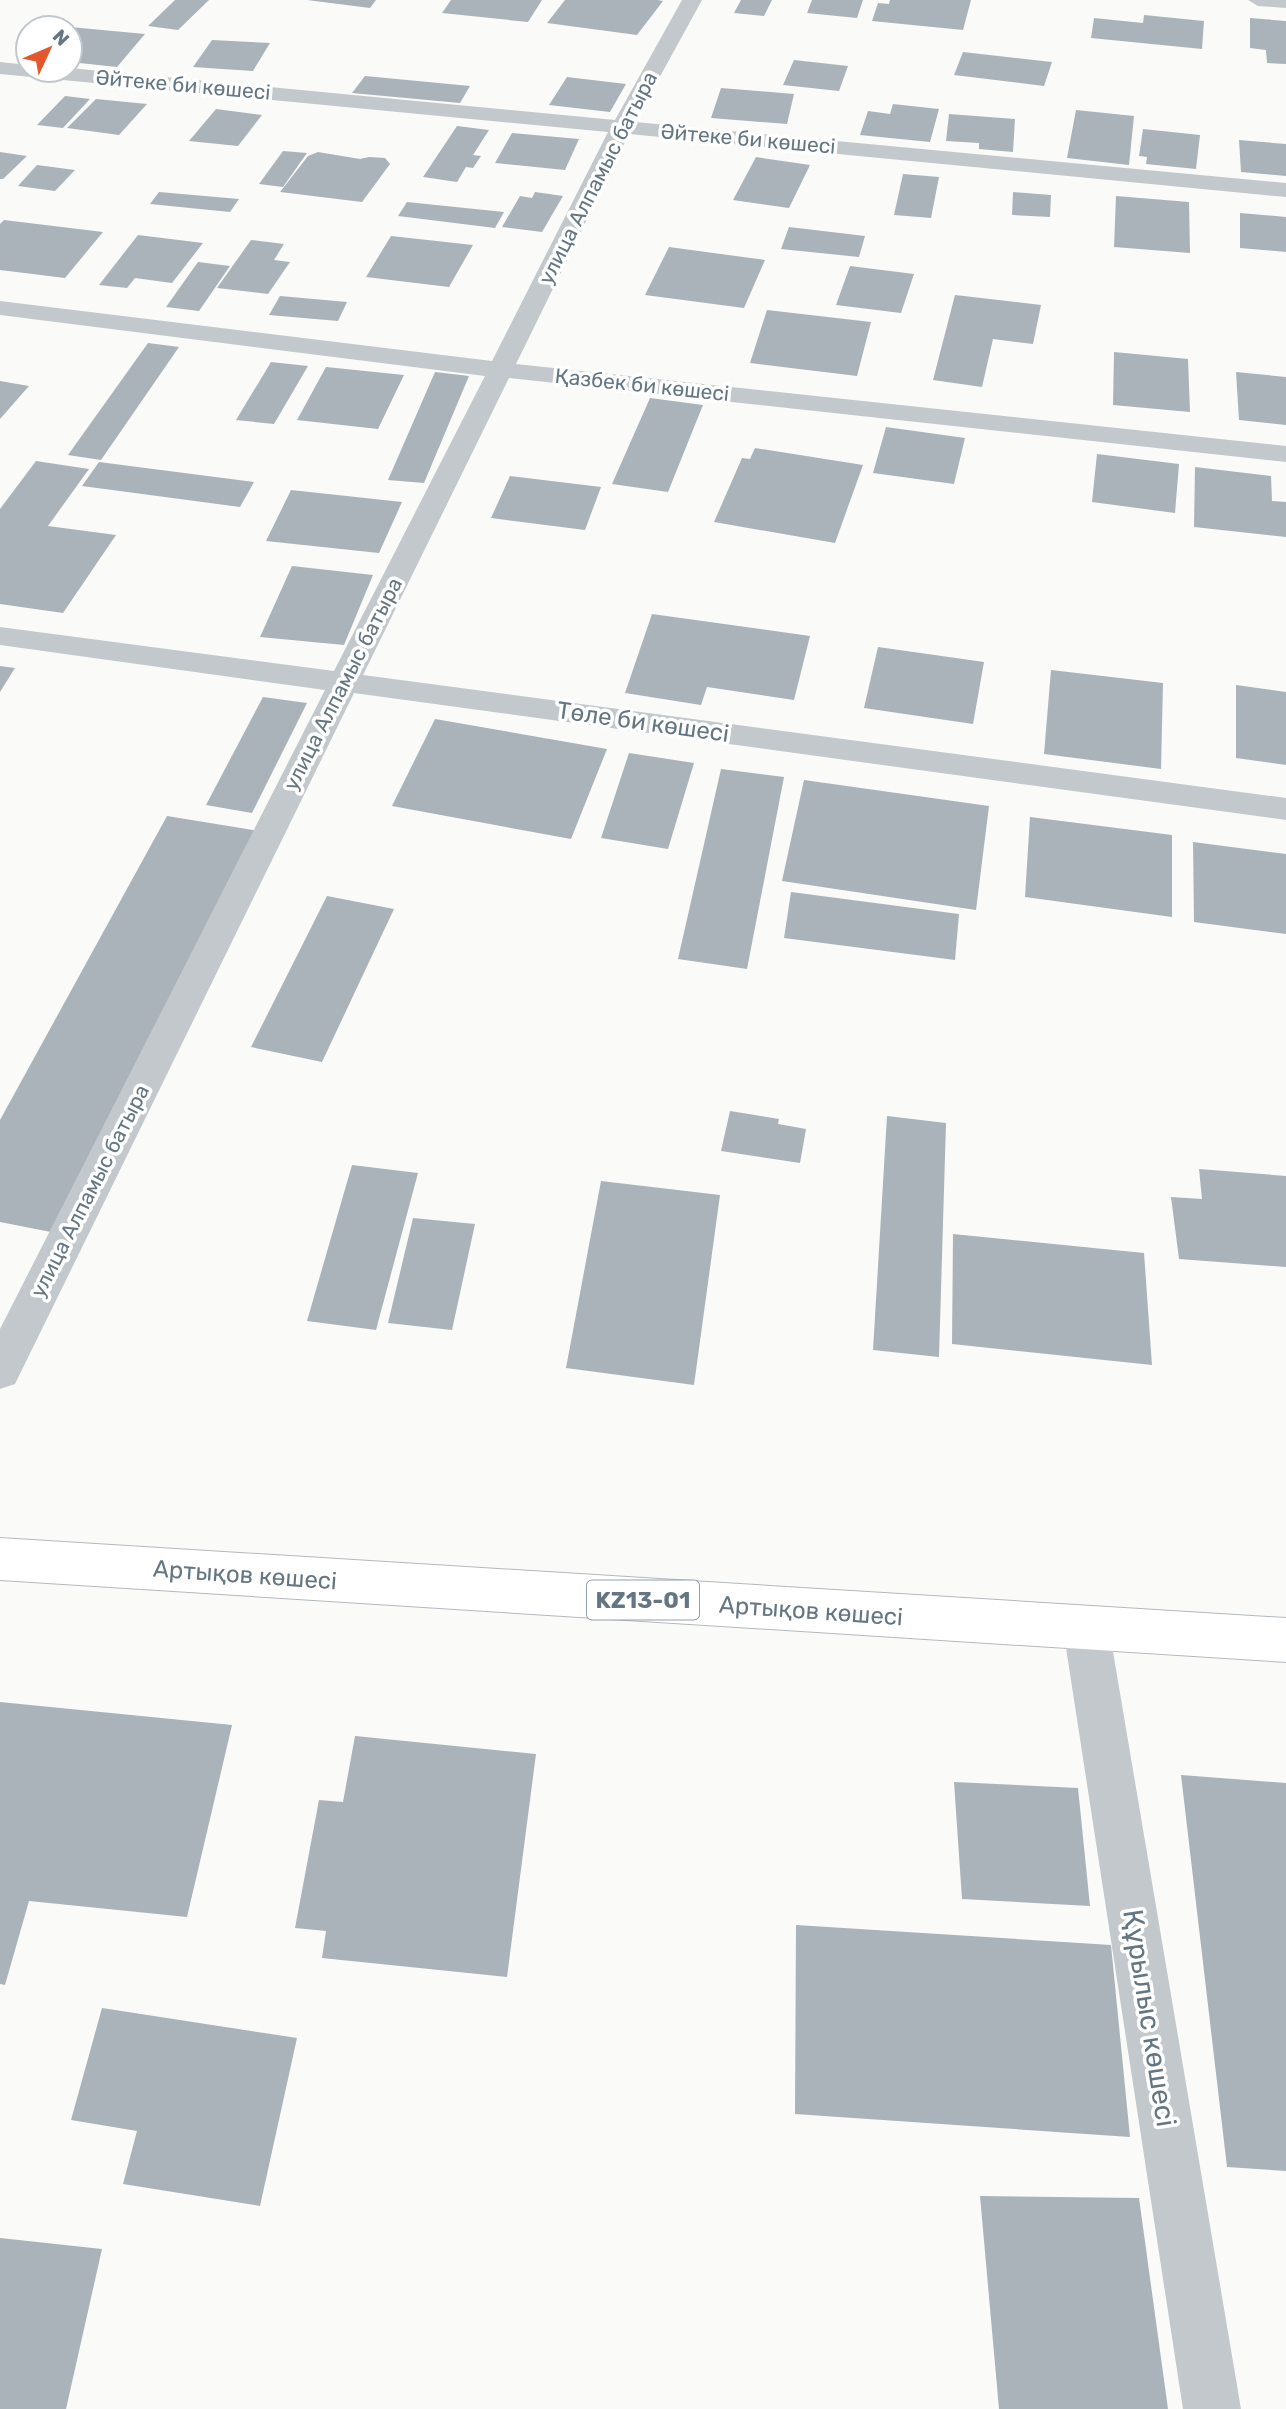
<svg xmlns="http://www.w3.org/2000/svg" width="1286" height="2409" viewBox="0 0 1286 2409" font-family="Rubik,sans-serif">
  <rect width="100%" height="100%" fill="#fafaf8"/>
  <path fill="#aab3b9" d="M175,0h34l-31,30 -30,-4z
    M307,0h69l-6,8z
    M451,0h91l-14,22 -86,-9z
    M565,0h93l5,1 -26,34 -90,-12z
    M741,0h31l-8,16 -30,-3z
    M812,0h51l-6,18 -50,-5z
    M890,0h81l-8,30 -91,-9 6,-18 11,1z
    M1144,15l60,6 -2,28 -111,-11 3,-20 49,5z
    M1250,18l36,3v43l-19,-1 -1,-13 -16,-2z
    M70,27l75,7 -28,33 -47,-5z
    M212,40l58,3 -17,28 -60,-4z
    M963,52l89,10 -8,24 -90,-11z
    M794,60l54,6 -9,25 -56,-6z
    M365,76l105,10 -10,17 -108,-10z
    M567,77l59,7 -16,28 -61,-7z
    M721,88l73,6 -7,30 -76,-6z
    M65,96l25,3 -27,29 -26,-3z
    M96,99l51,5 -28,31 -52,-7z
    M893,104l46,5 -9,33 -70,-7 8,-24 22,3z
    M216,109l46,6 -24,31 -49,-5z
    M1076,110l58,6 -5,49 -62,-7z
    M949,114l66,5 -2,33 -34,-3v-6l-33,-2z
    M457,126l32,4 -16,25 8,1 -8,12 -7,-1 -9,15 -34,-5z
    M1143,129l57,6 -4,34 -50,-5 1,-7 -8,-1z
    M512,133l67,6 -14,31 -70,-7z
    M1239,140l47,4v32l-45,-4z
    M283,151l24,2 -24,34 -24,-3z
    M0,152l27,4 -24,23h-3z
    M318,152l42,7 9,-2 16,1 5,6 -28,38 -82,-10 28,-36z
    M756,157l54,8 -21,43 -56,-8z
    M37,165l38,5 -20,21 -37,-5z
    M903,174l36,3 -8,41 -37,-3z
    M159,192l80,7 -9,13 -80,-8z
    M535,192l28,4 -21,36 -40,-5 18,-31 12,2z
    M1013,192l38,3 -1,22 -38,-2z
    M1116,196l73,6 1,51 -76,-6z
    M407,202l97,10 -9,16 -97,-12z
    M1240,213l46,4v35l-46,-4z
    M4,220l99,12 -38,46 -65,-8v-46z
    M789,227l76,9 -6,21 -78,-8z
    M138,235l65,8 -31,40 -37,-5 -8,10 -28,-3z
    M391,236l82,9 -24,42 -83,-10z
    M251,240l33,4 -10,16 16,2 -22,32 -51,-6z
    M669,247l96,13 -21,48 -99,-13z
    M198,262l32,4 -31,45 -33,-4z
    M850,266l64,8 -13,39 -65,-8z
    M955,295l86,10 -8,39 -40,-5 -11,48 -49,-7z
    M280,296l67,6 -9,19 -69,-6z
    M767,310l104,12 -14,54 -107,-13z
    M148,343l31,4 -78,113 -33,-5z
    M1114,352l74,7 2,53 -77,-7z
    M271,362l37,4 -34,58 -38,-4z
    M326,367l78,8 -26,54 -81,-9z
    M435,372l34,4 -45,107 -36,-3z
    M1236,372l50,5v48l-47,-5z
    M0,381l29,5 -29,33z
    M650,398l53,7 -35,87 -56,-8z
    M886,427l79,11 -11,46 -81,-11z
    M755,448l108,17 -28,78 -121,-21 28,-64 8,1z
    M1097,454l82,10 -4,49 -83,-11z
    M36,461l53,8 -41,57 68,9 -53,78 -63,-9v-95z
    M99,462l155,20 -14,25 -158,-21z
    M1195,467l76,9 1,25 14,1v35l-92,-10z
    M510,476l91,11 -16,43 -94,-12z
    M291,490l111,12 -23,51 -113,-12z
    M292,566l81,9 -29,70 -84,-8z
    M652,614l158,22 -16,64 -87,-13 -6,18 -76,-12z
    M878,647l106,15 -11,62 -109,-16z
    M0,666l15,2 -15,24z
    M1051,670l112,13 -2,86 -117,-15z
    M1236,685l50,7v73l-50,-7z
    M263,697l44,6 -55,110 -46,-8z
    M435,719l172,30 -36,90 -179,-33z
    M629,753l65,10 -26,86 -67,-11z
    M721,769l63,8 -37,192 -69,-10z
    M804,780l185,26 -13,104 -194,-29z
    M167,816l92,15 -203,402 -56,-11v-102z
    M1030,817l142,18v82l-147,-20z
    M1193,842l93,12v80l-92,-12z
    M791,892l168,22 -4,46 -171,-22z
    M327,896l67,13 -72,153 -71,-15z
    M730,1111l49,8 -1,5 28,5 -6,34 -79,-12z
    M887,1116l59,7 -7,234 -66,-7z
    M352,1165l66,8 -42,157 -69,-9z
    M1199,1169l87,7v91l-107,-8 -8,-62 31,2z
    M601,1181l119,14 -26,190 -128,-17z
    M413,1218l62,6 -23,106 -64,-7z
    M953,1234l191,19 8,112 -200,-21z
    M0,1702l232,23 -45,192 -158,-16 -24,84 -5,-1z
    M355,1736l181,18 -29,223 -185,-19 4,-27 -31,-3 24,-128 24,2z
    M1181,1775l105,8v388l-59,-4z
    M954,1782l124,6 12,118 -128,-7z
    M796,1925l315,20 19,192 -335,-23z
    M102,2008l195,30 -37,168 -137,-22 14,-53 -66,-11z
    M980,2196l159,2 29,211h-169z
    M0,2238l102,11 -36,160h-66z"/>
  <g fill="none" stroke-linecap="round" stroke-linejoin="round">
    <g stroke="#b4b9bd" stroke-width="2">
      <path id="trunk" d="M0,1538l1286,80v44l-1286,-82z"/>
    </g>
    <path fill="#c3c8cc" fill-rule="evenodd" d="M682,0h20l-67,122 651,61v14l-657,-63 -113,230 770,82v16l-777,-84 -146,297 923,123v22l-932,-127 -339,691 -15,5v-60l325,-639 -325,-45v-18l334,44 151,-295 -485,-61v-14l492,60 116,-229 -608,-58v-12l28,3v5l42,-2 545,52z
      M1248,0h38v8l-28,-2z
      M1086,1606l16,6 7,16 132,781h-58l-120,-781 7,-16z"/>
    <use href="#trunk" fill="#fff" fill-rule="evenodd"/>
  </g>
  <g text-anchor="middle" stroke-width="7" stroke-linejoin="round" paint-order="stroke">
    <g font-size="21" fill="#657683" stroke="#fff">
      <text transform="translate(183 85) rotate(5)" y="7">Әйтеке би көшесі</text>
      <text transform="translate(748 139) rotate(5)" y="7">Әйтеке би көшесі</text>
      <text transform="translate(598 178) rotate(-63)" y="7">улица Алпамыс батыра</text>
      <text transform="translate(642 385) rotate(6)" y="7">Қазбек би көшесі</text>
      <text transform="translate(343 684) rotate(-63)" y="7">улица Алпамыс батыра</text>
      <text transform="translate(90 1191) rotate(-63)" y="7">улица Алпамыс батыра</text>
    </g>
    <rect fill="#fff" stroke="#939fa8" stroke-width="2" x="587" y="1580.5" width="112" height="39" rx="5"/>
    <g font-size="23" font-weight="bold" fill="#657683">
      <text x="643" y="1608">KZ13-01</text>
    </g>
    <g font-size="24" fill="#657683" stroke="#fff">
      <text transform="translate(643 722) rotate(8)" y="8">Төле би көшесі</text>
      <text transform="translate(245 1575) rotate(4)" y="8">Артықов көшесі</text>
      <text transform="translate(811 1611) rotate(4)" y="8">Артықов көшесі</text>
    </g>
    <g font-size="28" fill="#657683" stroke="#fff">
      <text transform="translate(1150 2018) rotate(81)" y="10">Құрылыс көшесі</text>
    </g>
  </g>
  <g transform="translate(49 49) rotate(46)"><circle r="33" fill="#ffffff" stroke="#c1c8cd" stroke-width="2"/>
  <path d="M0-5L12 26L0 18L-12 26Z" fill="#e4572e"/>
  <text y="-10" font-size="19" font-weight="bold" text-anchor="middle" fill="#657683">N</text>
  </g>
</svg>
